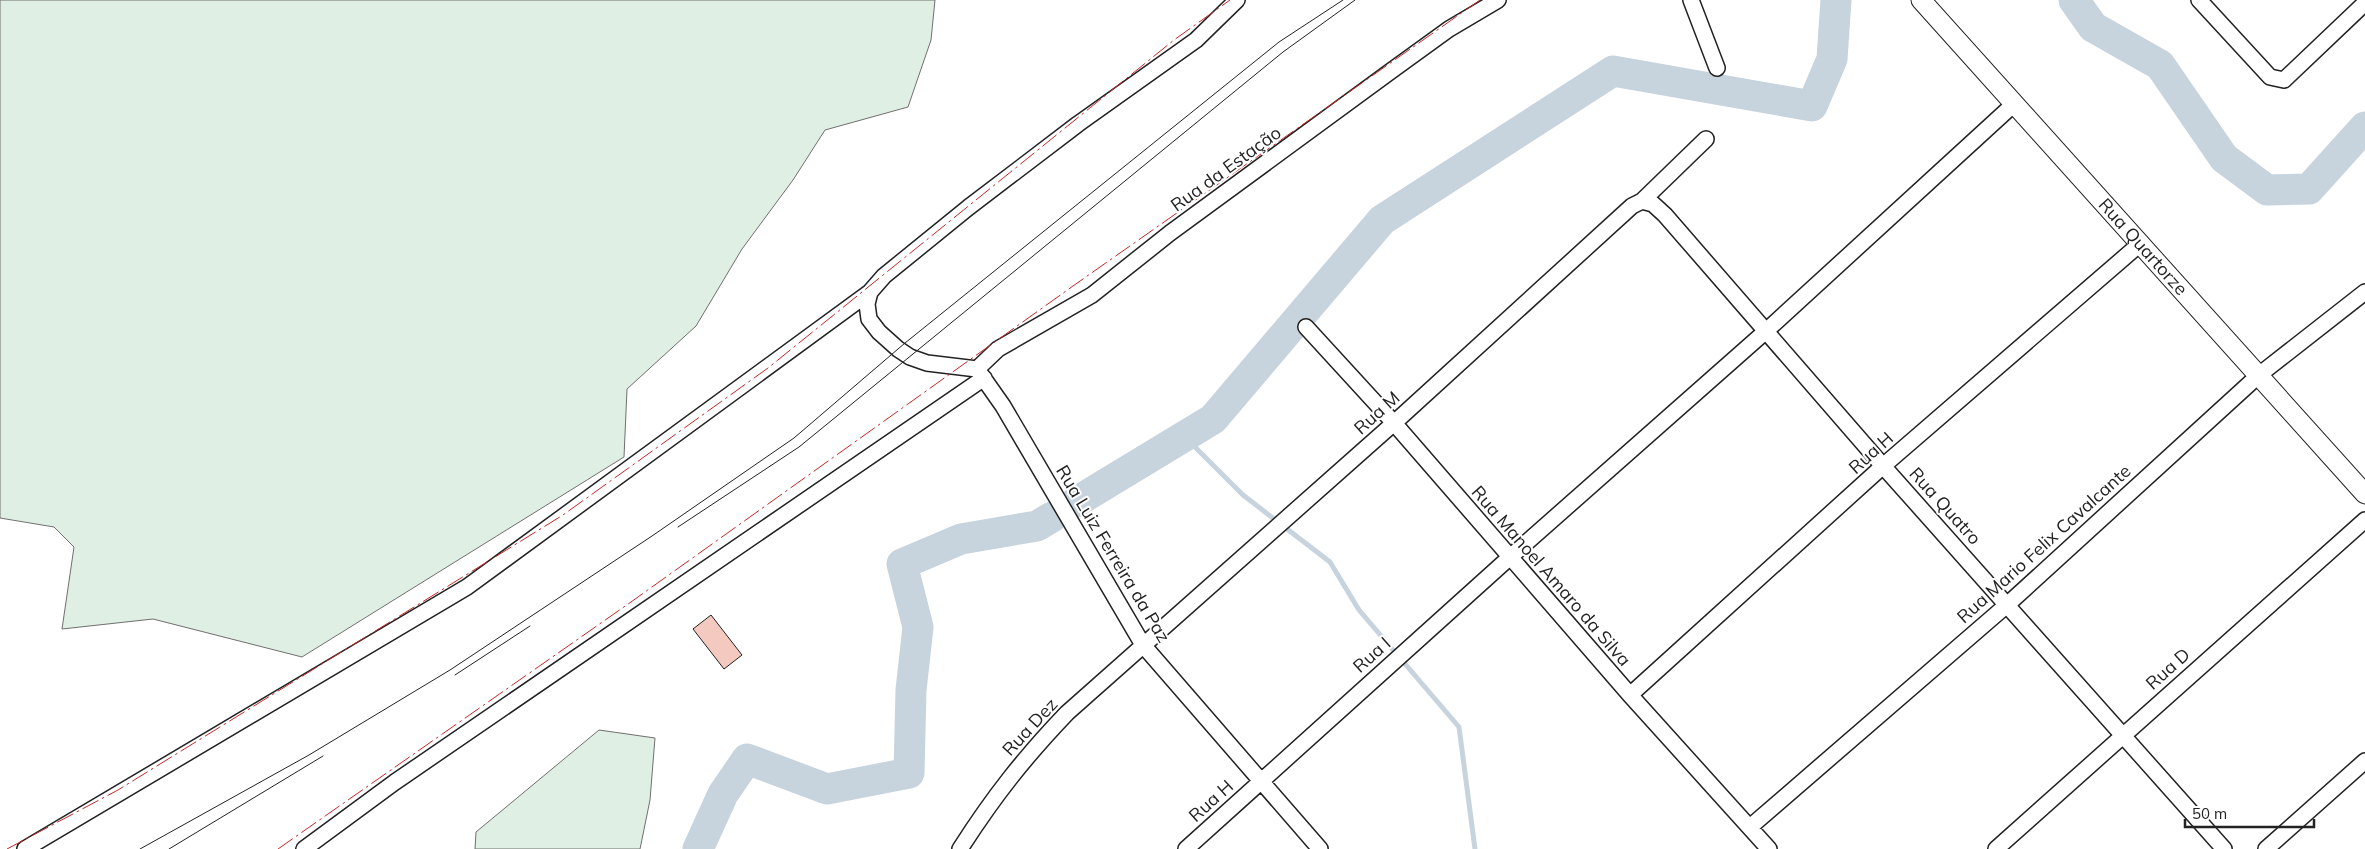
<svg xmlns="http://www.w3.org/2000/svg" width="2365" height="849" viewBox="0 0 2365 849" font-family="Mulish,sans-serif">
  <rect width="100%" height="100%" fill="#fff"/>
  <path fill="#e0efe3" stroke="#6f6f6f" d="M0,0h935l-4,40 -23,67 -83,23 -32,50 -51,69 -46,77 -69,63 -3,68 -322,200 -149,-38 -91,10 12,-82 -20,-20 -54,-9z
    M599,730l56,8 -5,62 -10,49h-165l1,-17z"/>
  <g fill="none" stroke-linecap="round" stroke-linejoin="round">
    <path stroke="#c7d3dd" stroke-width="5" d="M1184,436l59,59 87,67 29,48 100,117 16,122"/>
    <path stroke="#c7d3dd" stroke-width="31" d="M2074,0l19,27 67,38 64,93 43,32 42,-1 56,-62
      M1076,502l137,-83 169,-199 231,-149 199,35 20,-47 4,-59
      M698,849l25,-55 24,-35 80,30 82,-16 2,-83 7,-63 -16,-63 59,-25 76,-13 15,-9"/>
  </g>
  <path fill="#f3c9c0" stroke="#222" d="M711,615l31,40 -18,14 -31,-40z"/>
  <g fill="none" stroke-linecap="round" stroke-linejoin="round">
    <g stroke="#222" stroke-width="18">
      <path id="minor" d="M1237,0l-41,40 -118,84 -109,83 -85,69 -14,16 -3,12 2,15 10,13 19,17 12,8 17,6 50,6 26,37 140,239 177,204
        M1691,0l26,68
        M2199,0l71,77 14,3 81,-77
        M1642,201l64,-62
        M1306,327l88,96 236,272 139,154
        M977,369l21,-20 94,-54 78,-62 221,-162 58,-42 49,-29
        M1630,695l253,-229 258,-223
        M1750,827l258,-223 251,-229 106,-83
        M25,849l442,-262 403,-295
        M304,849l91,-67 589,-404
        M960,849c34,-53 64,-91 107,-136l327,-290 238,-217 10,-5 11,3 12,11 218,251 341,383
        M1186,849l323,-291 257,-227 248,-227
        M1996,849l369,-329
        M2266,849l99,-88"/>
    </g>
    <g stroke="#222" stroke-width="21">
      <g id="tertiary">
        <path id="s1" d="M1921,0l444,494"/>
      </g>
    </g>
    <use href="#minor" stroke="#fff" stroke-width="15"/>
    <use href="#tertiary" stroke="#fff" stroke-width="19"/>
    <path stroke="#222" stroke-width="1" d="M678,527l121,-80 484,-395 72,-52
      M455,675l75,-49
      M140,849l169,-94 141,-85 202,-134 142,-98 111,-95 374,-301 64,-42
      M169,849l154,-93"/>
    <path stroke="#c62828" stroke-width="1" stroke-dasharray="18 4 2.5 4" stroke-linecap="butt" d="M7,849l111,-59 445,-275 205,-147 406,-328 56,-40
      M278,849l353,-247 442,-316 407,-286"/>
  </g>
  <g text-anchor="middle" stroke-width="4" stroke-linejoin="round" paint-order="stroke">
    <g font-size="18" fill="#222" stroke="#fff">
      <text transform="translate(1226 169) rotate(-36)" y="6">Rua da Estação</text>
      <text dy="6" stroke="none"><textPath href="#s1" startOffset="332">Rua Quartorze</textPath></text>
      <text transform="translate(1377 413) rotate(-42)" y="6">Rua M</text>
      <text transform="translate(1871 453) rotate(-42)" y="6">Rua H</text>
      <text transform="translate(1945 506) rotate(48)" y="6">Rua Quatro</text>
      <text transform="translate(2044 544) rotate(-42)" y="6">Rua Mario Felix Cavalcante</text>
      <text transform="translate(1113 554) rotate(59)" y="6">Rua Luiz Ferreira da Paz</text>
      <text transform="translate(1551 576) rotate(49)" y="6">Rua Manoel Amaro da Silva</text>
      <text transform="translate(1372 655) rotate(-42)" y="6">Rua I</text>
      <text transform="translate(2168 669) rotate(-42)" y="6">Rua D</text>
      <text transform="translate(1030 727) rotate(-47)" y="6">Rua Dez</text>
      <text transform="translate(1211 801) rotate(-42)" y="6">Rua H</text>
    </g>
  </g>
  <path d="M2185 819v8h129v-8" fill="none" stroke="#222222" stroke-width="2.5"/>
  <text x="2192" y="819" font-size="15" fill="#222222" stroke="#ffffff" stroke-width="4" paint-order="stroke">50 m</text>
</svg>
